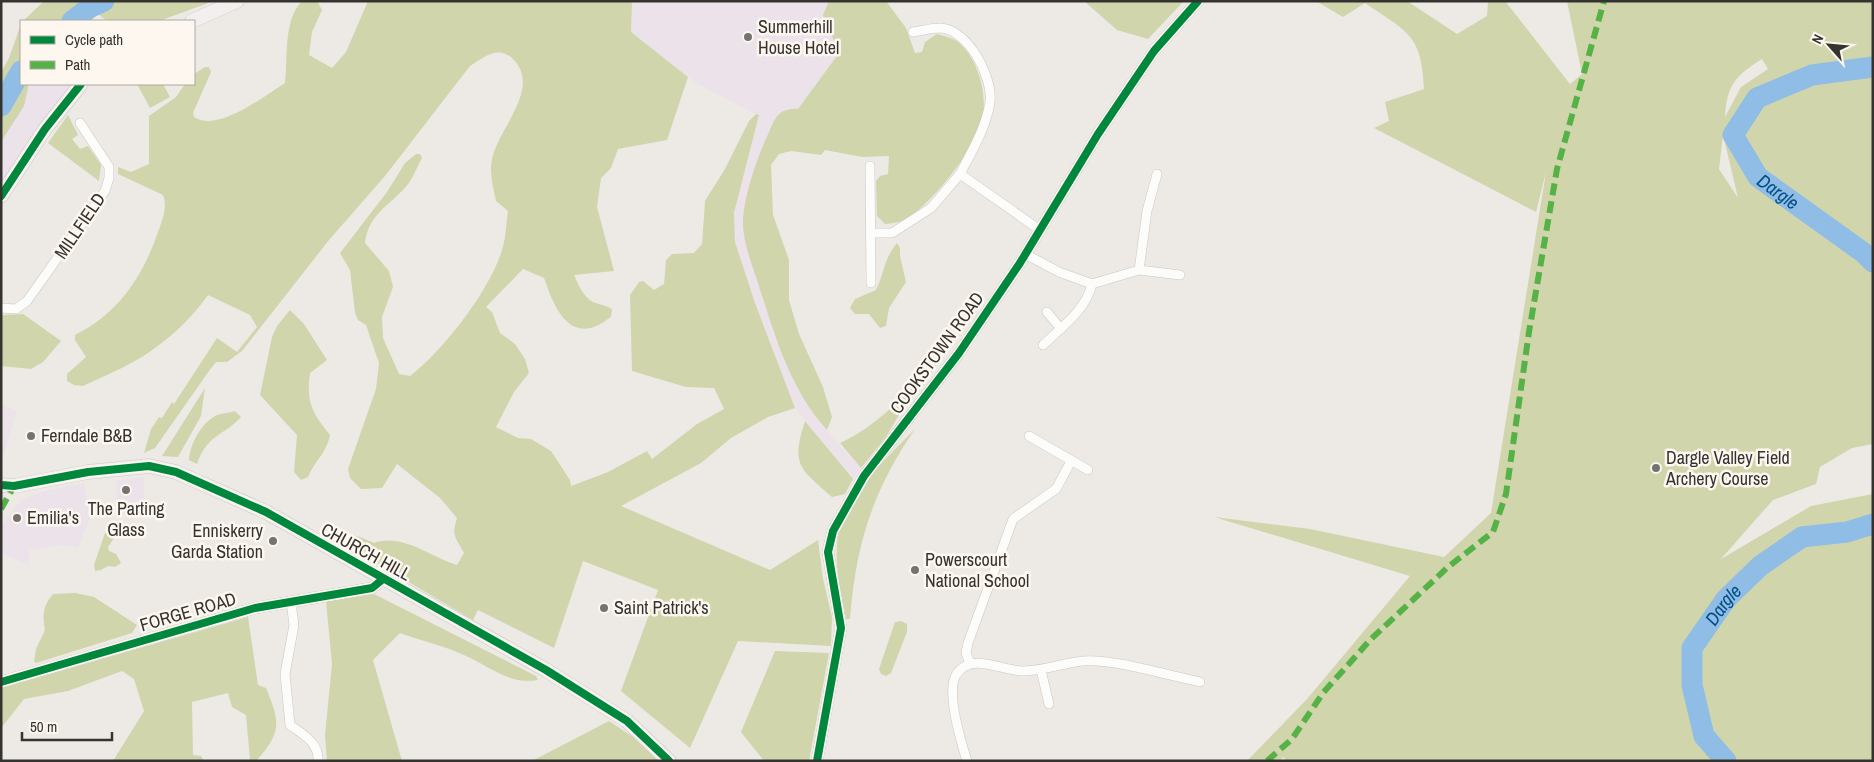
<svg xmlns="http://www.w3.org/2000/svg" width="1874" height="762" viewBox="0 0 1874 762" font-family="'Archivo Narrow',sans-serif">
  <rect width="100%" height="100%" fill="#edeae6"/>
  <path fill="#ece2ea" d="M632,1h239l-29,47 -44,61 -11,-1 -9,6 -13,28 -21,64 -1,20 10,42 21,65 24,57 21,32 42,46 -8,11 -58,-71 -40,-105 -20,-61 -1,-29 25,-97 -63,-33 -65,-51z
    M25,84h48l-72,98v-55z
    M1,405l16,6 -16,51z
    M144,477v25h-9v11l-19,1 1,-34z
    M84,483l7,33 -13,32 -14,-3 -35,5v15l-28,-12v-27l20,-26 20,-8z"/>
  <path fill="#d0d5ac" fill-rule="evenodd" d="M44,1h170l-55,20h-52l-9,-7 -7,7h-68z
    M302,1h15l5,9 -10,22 -3,23 23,13 14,-16 22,-51h264l-1,31 57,45 -21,63 -49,9 -7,19 -10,10 -4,29 17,64 -40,4c4,9 10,23 19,27 7,3 13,3 19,7l-1,8c-5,3 -11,8 -17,10 -30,10 -42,-27 -50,-49l-21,-9 -37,38 6,5 8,21 15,11 10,15 4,14 -15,19 -18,35 22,11 13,1 20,12 19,29 1,6 37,-14 39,-21 5,8 45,-35 27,-15 -10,-21 -28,-1 -54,-16 -2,-76 9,-13 4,-1 11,9 10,-6 2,-24 6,-6 22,-1 8,-9 3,-43 20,-32 24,-48 7,-7 3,1 -25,98 1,29 20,61 40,105 -27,9 -37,21 -30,25 -80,43 149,64 48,-30 5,39 9,38 -1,29 -93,-5 -48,107 -69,-57 37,-101 -75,-29 -29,87 -76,-38 -5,10 -141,-83c17,-5 27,-1 42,6 29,-10 56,14 83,22l7,-12c-8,-16 -13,-16 -7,-35l-17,-20 -43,-34 -15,24 -21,1 -11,-11 -2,-9 28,-80 3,-26 -13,-38 -8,-5 -3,-7 -5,-43 -10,-17 47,-61 18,-29 11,-9h4l2,4c-6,11 -11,25 -20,33 -17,17 -34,26 -37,52l24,28 4,16 -11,30 1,21 16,36 11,2c33,-25 80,-86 92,-126 4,-12 4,-26 6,-39l-12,-10c-3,-14 -7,-29 -4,-42 6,-30 49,-70 22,-99 -15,-16 -30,-3 -44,6l-85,110 -56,64 -87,111 -15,11h-11l-7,9 -54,77 -11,5 7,-24 8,-12 3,1 10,-16 2,2 43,-66 20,14 20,-25 -7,-12 -42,-20c-18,26 -47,52 -75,67 -16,9 -34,16 -50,24l-9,-1 -7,-4v-7l19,-17 -11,-17v-5c43,-21 68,-59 83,-103 4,-11 10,-25 5,-37l-45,-21v-7l13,5 18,-8v-48l27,-19 9,-13h9v-10l11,-7h4l2,5 -18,41 1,4c24,16 70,-21 91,-34 3,-26 -2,-62 17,-82z
    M829,1h57l20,27 9,25 7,-1 3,-10 12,-8c6,2 16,4 21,8 19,15 29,50 25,74 -4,29 -53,91 -79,104 -5,3 -13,3 -19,4l-8,-8 -1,-35 4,-5 8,-2 1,-18 -27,1 -37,-7 -4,5 -30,-4 -12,3 -8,11 2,50 16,45v40l10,34 24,53 9,30 -5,13c-37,-40 -53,-97 -69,-147 -6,-18 -15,-41 -15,-60 0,-24 13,-62 23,-84 8,-17 10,-32 32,-30l41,-56 -16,-38z
    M1084,1h100l-36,38 -31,-9z
    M1316,1h91l50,33 30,-18 1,-15h17l65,83 12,-10 -15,-73h306v443l-21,4 -32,19 -4,17 -43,16 -52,59 90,-53 62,-12v267h-587l-2,-4 -6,4h-31l60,-62 103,-123 -196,-59 96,12 134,28 47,-44 55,-341 -10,40 -162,-84 15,-7 -4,-19 39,-13c-2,-55 -17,-57 -59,-86l-22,14zM1762,59l6,10 -27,18 -16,30c2,-32 10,-41 37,-58zM1723,135l15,63 -19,-29z
    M21,24v60h8l-5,22 -23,36v-70l8,-14z
    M137,84h26l7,13 -20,11z
    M68,115l10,20 -6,4 8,10 8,-3 13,19 -2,16 -51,-38z
    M897,243l3,5v8l6,26 -17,26 -3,18 -6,2 -11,-14h-14l-5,-6 5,-9 21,-9c8,-16 8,-32 21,-47z
    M290,310l14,14 23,36 -17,13c-4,30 2,40 20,62 -4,19 -14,24 -22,42l-7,3 -7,-8 3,-37 -37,-40 12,-58 5,-11z
    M23,314l38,27 -18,21 -12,7 -30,-3v-51z
    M939,360l-15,25 -22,25 -16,27 -25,31 -21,-25c40,-18 69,-53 99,-83z
    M205,388l-4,28 -23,41 -16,-1z
    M235,411l6,6c-17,19 -34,17 -44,47l-8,-4c1,-16 12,-36 26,-44 5,-3 14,-3 20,-5z
    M805,421l48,58 -8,15 -13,3c-33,-29 -41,-32 -27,-76z
    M915,429c-43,63 -59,115 -65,190h-4c-4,-23 -11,-49 -9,-73 3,-44 48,-87 78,-117z
    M110,531l4,2v5l-6,9 1,4 7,3 5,9 -6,4 -7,-1 -7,4 -6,1 -1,-6 11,-32z
    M75,593l19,4 43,28 -5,8 -96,30 -2,-2 2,-12 9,-19c-3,-15 -2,-24 8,-36z
    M374,594l162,82 2,4c-29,5 -47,-13 -72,-24 -21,-10 -44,-15 -66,-23l-27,27 29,101h-75l-2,-26 7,-71 -6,-63z
    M248,617l10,68 8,3c14,34 16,44 -9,72h-7l-4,-45 -14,-8 -4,-14 -36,9 1,53 8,1 3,5h-91l31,-50 -10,-32 -12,-8 -54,20 -44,8 -23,29v-40z
    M901,621l6,3v8l-16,41 -5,3 -5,-2 -2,-5 16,-47z
    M775,651l54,2 -20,108h-45l-23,-29z
    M609,721l39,26 15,14h-131z"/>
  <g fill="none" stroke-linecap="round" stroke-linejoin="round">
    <g stroke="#90bde5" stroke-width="21">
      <path d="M72,21l17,-13 15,-7"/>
      <path id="s1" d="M1873,67l-61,8 -55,23 -24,37 25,42 106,76 9,9"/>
      <path d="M1,106l20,-35"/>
      <path id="s2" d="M1726,761l-22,-25 -12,-51v-37l34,-49 34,-33 42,-29 45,-5 26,-8"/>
    </g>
    <g stroke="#c9c7c4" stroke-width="10">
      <path id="minor" d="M913,32c8,-1 18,-4 27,-4 28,1 53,49 50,74 -4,26 -18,49 -30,72l80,56
        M870,166l1,117
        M870,233h22l39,-25 29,-34
        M1025,254l34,18 33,12 47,-14 41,5
        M1139,270l8,-59 10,-37
        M1,308l15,1 11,-8 78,-110 4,-13v-11l-29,-44
        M1047,312l14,17
        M1043,345c19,-18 43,-35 49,-61
        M1029,436l59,34
        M291,602l3,23 -9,49 5,51c14,10 29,18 28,36
        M970,663l-4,-10 2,-10 45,-124 43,-30 15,-28
        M1041,670l8,34
        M967,761c-6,-19 -21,-69 -11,-86 15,-24 45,-4 67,-4 21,0 40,-8 60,-10 28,-3 87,15 117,21"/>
    </g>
    <g stroke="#c9c7c4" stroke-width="12">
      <path id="tertiary" d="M1,682l254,-74 117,-20 11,-9
        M817,761l24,-133 -13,-76 5,-21 31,-55 95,-123 61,-90 78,-129 56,-83 44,-50"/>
    </g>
    <g stroke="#c9c7c4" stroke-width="15">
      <path id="secondary" d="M192,21l45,-20
        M1,196l44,-67 36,-45
        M1,485l13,1 74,-14 61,-6 27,6 90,40 280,158 81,51 42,40"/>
    </g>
    <use href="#minor" stroke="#fcfcfb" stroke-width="9"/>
    <use href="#tertiary" stroke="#fcfcfb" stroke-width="11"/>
    <use href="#secondary" stroke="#f3efee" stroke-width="14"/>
    <path stroke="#56b246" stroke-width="6" stroke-dasharray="12 6" stroke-linecap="butt" d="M1,509l13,-23
      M1267,761l25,-22 31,-46 47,-53 78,-73 45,-35 13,-38 23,-162 28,-163 47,-168"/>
    <g stroke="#fdf7f0" stroke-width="11">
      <path id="cycleway" d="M1,196l44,-67 36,-45
        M1,485l13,1 74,-14 61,-6 27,6 90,40 280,158 81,51 42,40
        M1,682l254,-74 117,-20 11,-9
        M817,761l24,-133 -13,-76 5,-21 31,-55 95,-123 61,-90 78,-129 56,-83 44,-50"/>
    </g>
    <use href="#cycleway" stroke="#00873e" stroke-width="8"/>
  </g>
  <g fill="#757370" stroke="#fdf7f0" stroke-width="2">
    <circle cx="748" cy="37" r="5"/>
    <circle cx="31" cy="436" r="5"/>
    <circle cx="1656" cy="468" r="5"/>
    <circle cx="126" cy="490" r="5"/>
    <circle cx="17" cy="518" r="5"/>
    <circle cx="273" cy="541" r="5"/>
    <circle cx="915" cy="570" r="5"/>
    <circle cx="604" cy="608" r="5"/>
  </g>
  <g text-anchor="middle" stroke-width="5" stroke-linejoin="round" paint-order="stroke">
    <g font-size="18" fill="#353330" stroke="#fdf7f0" text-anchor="start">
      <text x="758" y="33">Summerhill<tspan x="758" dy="21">House Hotel</tspan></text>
      <text x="41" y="442">Ferndale B&amp;B</text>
      <text x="1666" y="464">Dargle Valley Field<tspan x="1666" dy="21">Archery Course</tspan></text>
      <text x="126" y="515" text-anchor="middle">The Parting<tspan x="126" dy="21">Glass</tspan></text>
      <text x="27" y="524">Emilia's</text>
      <text x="263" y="537" text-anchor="end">Enniskerry<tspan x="263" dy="21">Garda Station</tspan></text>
      <text x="925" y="566">Powerscourt<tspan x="925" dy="21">National School</tspan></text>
      <text x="614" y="614">Saint Patrick's</text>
    </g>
    <g font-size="18" fill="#353330" stroke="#fdf7f0">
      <text transform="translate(80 226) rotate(-56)" y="6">MILLFIELD</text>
      <text transform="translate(937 353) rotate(-54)" y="6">COOKSTOWN ROAD</text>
      <text transform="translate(366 552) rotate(29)" y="6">CHURCH HILL</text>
      <text transform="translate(188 612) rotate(-16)" y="6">FORGE ROAD</text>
    </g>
    <g font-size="19" font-style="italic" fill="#005087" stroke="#fdf7f0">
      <text dy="7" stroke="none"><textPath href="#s1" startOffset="239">Dargle</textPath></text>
      <text dy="7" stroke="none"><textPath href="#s2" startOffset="176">Dargle</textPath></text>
    </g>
  </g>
  <rect width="1874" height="762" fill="none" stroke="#353330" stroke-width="5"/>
  <rect x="20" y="20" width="175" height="65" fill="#fdf7f0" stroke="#ada9a3"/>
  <rect x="30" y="36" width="25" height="8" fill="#00873e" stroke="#ada9a3"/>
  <text x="65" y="45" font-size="15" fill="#353330">Cycle path</text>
  <rect x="30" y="61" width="25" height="8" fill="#56b246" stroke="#ada9a3"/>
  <text x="65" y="70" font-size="15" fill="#353330">Path</text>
  <g transform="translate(1829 45) rotate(297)" stroke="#fdf7f0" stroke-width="4" paint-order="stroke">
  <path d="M0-4L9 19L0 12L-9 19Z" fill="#353330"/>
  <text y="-8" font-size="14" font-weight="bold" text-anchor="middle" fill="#353330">N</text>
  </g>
  <path d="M22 732v8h90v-8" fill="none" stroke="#353330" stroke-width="2.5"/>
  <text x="30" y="732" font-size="15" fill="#353330" stroke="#fdf7f0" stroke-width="4" paint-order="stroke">50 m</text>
</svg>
